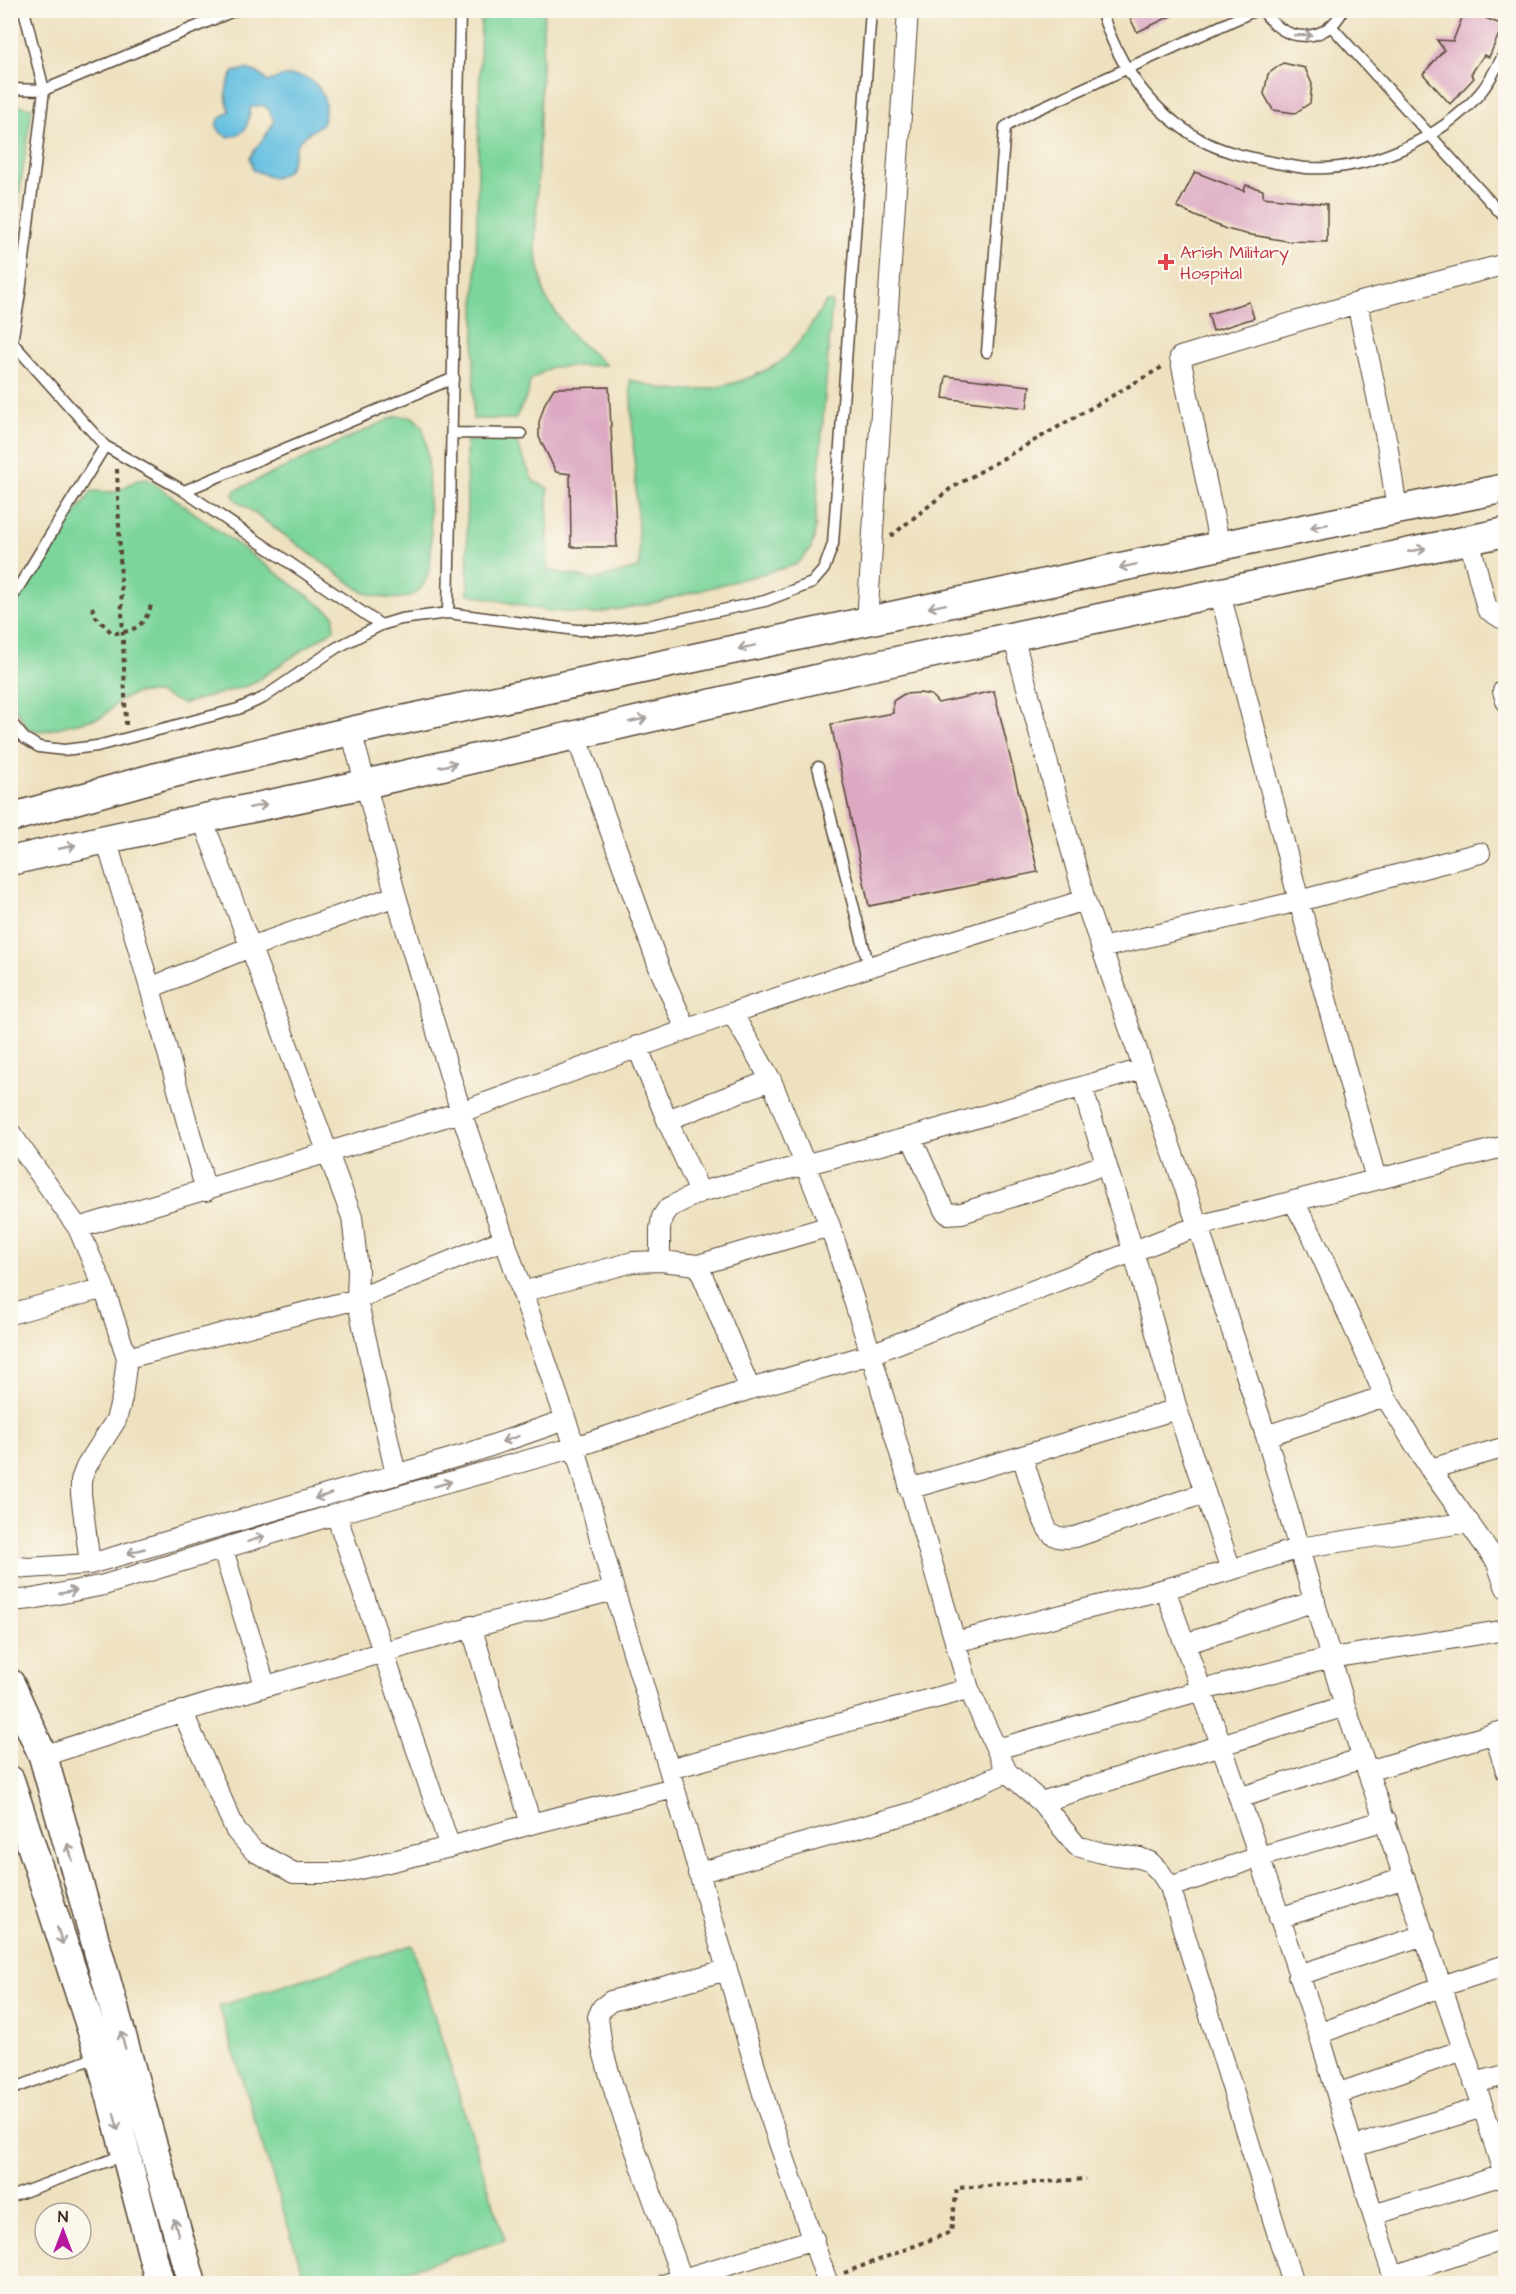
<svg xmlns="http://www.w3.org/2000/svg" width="1516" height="2294" viewBox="0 0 1516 2294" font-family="'Architects Daughter',sans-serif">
  <rect width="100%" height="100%" fill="#fbf7ec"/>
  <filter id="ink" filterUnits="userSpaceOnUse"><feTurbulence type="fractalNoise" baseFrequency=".0167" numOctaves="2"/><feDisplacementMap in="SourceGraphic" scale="12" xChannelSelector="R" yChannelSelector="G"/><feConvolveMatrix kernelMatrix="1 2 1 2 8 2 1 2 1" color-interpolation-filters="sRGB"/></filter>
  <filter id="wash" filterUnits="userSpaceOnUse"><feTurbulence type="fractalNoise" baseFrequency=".008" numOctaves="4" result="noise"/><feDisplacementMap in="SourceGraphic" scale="24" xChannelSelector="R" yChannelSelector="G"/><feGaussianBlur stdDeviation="1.35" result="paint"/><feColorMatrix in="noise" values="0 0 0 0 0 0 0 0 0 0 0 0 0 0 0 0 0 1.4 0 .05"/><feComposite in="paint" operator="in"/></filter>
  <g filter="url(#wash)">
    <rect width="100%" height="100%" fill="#eee1c0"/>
    <path fill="#7bd59b" stroke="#5b805c" stroke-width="1.5" d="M481,11h63l-9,236 10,50 27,39 34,29 -55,2 -21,13 -2,14 -13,25h-42z
      M11,104l21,4 -21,143 -1,-147z
      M826,302h6l-18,237 -4,11 -15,15 -142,38 -60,11 -45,-3 -80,-17 -2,-153h50l17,40 15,7v82l46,10 46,-13 -10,-187c13,3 27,9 40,10 36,3 76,-7 107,-26 19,-13 36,-42 49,-62z
      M396,416l17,1c2,3 7,6 9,10 8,19 6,53 7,74 3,53 14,119 -66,91l-128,-93 -2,-4 1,-4z
      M148,479l186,136v14l-84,56 -68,19 -23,-11h-22l-17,7 -18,17 -58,14 -16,-2 -17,-29 1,-85 7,-25 73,-99 24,1 21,-12z
      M412,1945l93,295 -138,43h-61l-87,-277z"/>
    <path fill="#63bfe1" stroke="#4f7480" stroke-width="1.5" d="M246,69l12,4 10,9c23,-12 51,-8 57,21 1,6 -1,13 -2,20 -7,6 -23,14 -26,22 -8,18 -1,26 -24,33l-20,-8 -3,-12c7,-14 18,-22 24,-37l-5,-11 -6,-5 -12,2c-4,18 -1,25 -22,30l-8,-4 -5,-8 3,-6 11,-8c-6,-15 -5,-26 4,-39z"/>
    <g id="blocks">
      <path fill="#dca8c2" d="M1126,10h58l-47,22z
        M1465,10l38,15 -14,32 -5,-2 -13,19 3,4 -24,26 -27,-30 21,-24 -7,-10 16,1z
        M1283,63l22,5 7,16 -2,19 -15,10 -22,-3 -9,-16 4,-20z
        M1195,172l49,19 2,-6 17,5v7l64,7v38l-40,-1 -41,-7 -20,-5 -31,-13 -18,-9z
        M1249,302l5,16 -41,13 -5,-17z
        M946,376l84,10 -3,22 -84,-10z
        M609,387l8,160h-46l-1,-73 -14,-2 -17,-35v-15l6,-19 9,-15z
        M994,691l44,181 -169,34 -38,-182 62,-11v-12l11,-7 16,-1 11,2 7,8z"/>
    </g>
  </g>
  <g filter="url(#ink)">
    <use href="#blocks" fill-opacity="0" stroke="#564536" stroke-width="1.5"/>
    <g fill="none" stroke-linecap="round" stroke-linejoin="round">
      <g stroke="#564536" stroke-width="13">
        <path id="service" d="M24,10l20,80 192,-80
          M1101,10c17,55 49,101 100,130 20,11 43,16 65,21 13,2 27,6 40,7 61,4 135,-29 174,-75 11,-13 18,-28 26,-43
          M1263,10c19,33 62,36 80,0
          M1331,26l175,193
          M10,89l34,1 -24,203 -8,49
          M10,340l95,106 79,45 197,134
          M987,352l18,-225 22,-13 229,-104
          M453,433l68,1
          M184,491l270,-113
          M10,601l95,-155
          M448,613l12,-603
          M10,721l14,17 15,9 25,3 33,-4 141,-37 25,-11 73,-50 45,-23 20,-6 47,-6 128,17h35l41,-5 113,-24 47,-18 12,-14 9,-25 38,-534
          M818,767l51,200
          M10,2090l89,-34
          M10,2197l114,-42"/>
      </g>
      <g stroke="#564536" stroke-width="22">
        <path id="minor" d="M1357,303l30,140 10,67
          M1469,539l18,70 14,9h5
          M1220,547l-40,-190 177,-54 149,-39
          M1220,593l79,308 77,278
          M867,621l41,-611
          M1013,636l72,264 113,326 68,210 79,270 138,401 23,75
          M1503,691l3,10
          M351,731l45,165 65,216 114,335 39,143 55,179 99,342 60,173
          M576,735l84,235 26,59
          M202,818l150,399 6,53 -1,29 39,176
          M106,839l44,149 56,203
          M1101,948l198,-47 181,-48
          M150,988l100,-41 146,-51
          M732,1013l39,67 59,146 41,128 98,335 38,83 34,30 36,44 25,7 38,5 10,4 10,10 10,15 123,397
          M637,1046l30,74 33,72
          M1082,1087l51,163 44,159 54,161
          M667,1120l104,-40
          M10,1132l68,96 26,60 23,70 -5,40 -6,22 -30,47 -5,13v14l9,70
          M911,1137l33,73 4,4 14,-1 90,-29 53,-20
          M1293,1201l20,36 72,159 45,73 66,92 10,27
          M78,1228l383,-116 271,-99 137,-46 216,-67
          M660,1261v-32l2,-12 6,-9 32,-16 211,-55 231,-68
          M698,1265l52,124
          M522,1292l111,-30 27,-1 38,4 132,-39
          M10,1314l94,-26
          M127,1358l230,-59 148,-60
          M1266,1436l119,-40
          M1022,1456l155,-47
          M1430,1469l76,-22
          M909,1489l113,-33c5,14 21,73 30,78 7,5 15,4 23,3l130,-44
          M336,1514l114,333
          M223,1550l42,135
          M10,1566l18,2 62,-4 380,-111 95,-33
          M1165,1589l56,155 98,290 54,181 23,69
          M10,1601l22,-2 72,-14 232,-71 239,-67 175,-58 121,-35 327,-128 308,-80
          M471,1626l60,198
          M955,1642l210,-53 66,-19 68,-22 170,-26
          M1185,1644l130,-43
          M182,1711l54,120 18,20 40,22h49l107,-26 81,-23 143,-36
          M1494,1733l12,38
          M997,1749l205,-59 129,-32 175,-28
          M43,1756c189,-62 379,-117 571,-166
          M669,1769l300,-80
          M1368,1771l138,-41
          M1239,1798l124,-40
          M1041,1802l304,-96
          M698,1873l223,-63 86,-38
          M1170,1887l89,-30 127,-37
          M1279,1918l126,-40
          M1298,1975l127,-40
          M1319,2034l123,-48 64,-21
          M1474,2083l32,-8
          M1337,2094l126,-44
          M1353,2147l130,-40
          M1373,2215l130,-40
          M1393,2276l113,-37
          M682,2279l-67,-186 -13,-45 -4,-31 4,-9 9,-7 116,-31
          M666,2284l148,-45"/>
      </g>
      <g stroke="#564536" stroke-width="31">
        <path id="secondary" d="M10,818l147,-41 194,-46 897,-191 258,-52
          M10,861l96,-22 259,-55 503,-117 638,-135
          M10,1683l33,73 149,528
          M10,1780l90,276 60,228"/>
      </g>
      <path stroke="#564536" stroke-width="4" stroke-dasharray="4.5 4.5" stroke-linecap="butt" d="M117,469l9,256
        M891,536l59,-47 214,-123
        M92,607l4,10 16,16c22,0 34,-8 40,-31
        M844,2273l107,-41 6,-44 129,-9"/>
      <use href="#service" stroke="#fff" stroke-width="10"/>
      <use href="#minor" stroke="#fff" stroke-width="20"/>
      <use href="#secondary" stroke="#fff" stroke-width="28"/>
    </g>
    <defs><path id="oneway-shaft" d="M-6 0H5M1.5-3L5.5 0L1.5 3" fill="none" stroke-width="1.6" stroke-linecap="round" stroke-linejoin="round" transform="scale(1.5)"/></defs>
    <g stroke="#a79f9a">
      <use href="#oneway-shaft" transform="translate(1303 35) rotate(-1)"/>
      <use href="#oneway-shaft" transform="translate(1319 526) rotate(168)"/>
      <use href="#oneway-shaft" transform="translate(1417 550) rotate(-11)"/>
      <use href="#oneway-shaft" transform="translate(1128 566) rotate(168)"/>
      <use href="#oneway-shaft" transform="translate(937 606) rotate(168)"/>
      <use href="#oneway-shaft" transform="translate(747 647) rotate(168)"/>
      <use href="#oneway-shaft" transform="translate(638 720) rotate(-13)"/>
      <use href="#oneway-shaft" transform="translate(448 765) rotate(-13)"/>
      <use href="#oneway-shaft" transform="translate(258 806) rotate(-12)"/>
      <use href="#oneway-shaft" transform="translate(67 847) rotate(-13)"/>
      <use href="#oneway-shaft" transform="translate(510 1439) rotate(161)"/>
      <use href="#oneway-shaft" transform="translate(443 1484) rotate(-16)"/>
      <use href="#oneway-shaft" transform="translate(323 1496) rotate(163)"/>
      <use href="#oneway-shaft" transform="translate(256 1539) rotate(-18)"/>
      <use href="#oneway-shaft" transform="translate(136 1551) rotate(164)"/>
      <use href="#oneway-shaft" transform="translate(68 1592) rotate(-11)"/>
      <use href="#oneway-shaft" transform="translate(70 1852) rotate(-106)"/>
      <use href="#oneway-shaft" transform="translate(60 1936) rotate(72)"/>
      <use href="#oneway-shaft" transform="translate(123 2040) rotate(-105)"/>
      <use href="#oneway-shaft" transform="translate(116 2122) rotate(76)"/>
      <use href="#oneway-shaft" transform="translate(176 2227) rotate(-106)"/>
    </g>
  </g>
  <path fill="#e0444e" stroke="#fbf7ec" stroke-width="2" d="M1163 253h6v6h6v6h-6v6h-6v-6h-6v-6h6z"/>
  <g text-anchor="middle" stroke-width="4.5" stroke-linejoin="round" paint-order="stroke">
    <g font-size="18" fill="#be3a42" stroke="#fbf7ec" text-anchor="start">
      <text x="1180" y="258">Arish Military<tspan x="1180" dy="21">Hospital</tspan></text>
    </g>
  </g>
  <rect width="1516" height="2294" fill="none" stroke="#fbf7ec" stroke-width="36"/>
  <g transform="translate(63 2231)"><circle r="28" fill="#fbf7ec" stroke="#aea59a" stroke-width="1.5"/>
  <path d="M0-4.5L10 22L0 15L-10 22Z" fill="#b5179e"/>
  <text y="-9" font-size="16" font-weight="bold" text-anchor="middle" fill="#3b2a1e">N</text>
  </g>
</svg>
